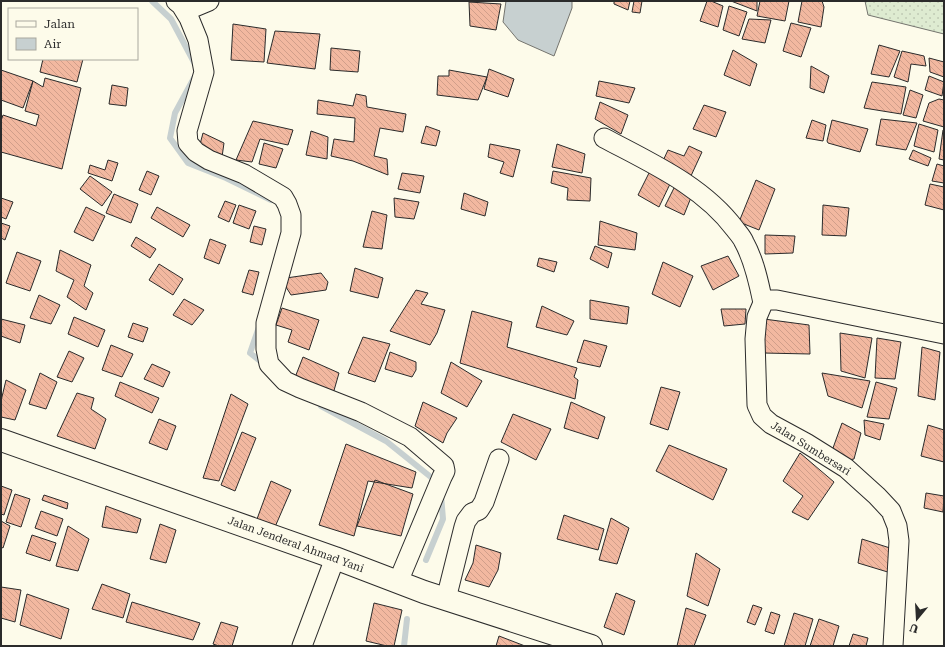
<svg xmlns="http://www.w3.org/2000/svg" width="945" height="647" viewBox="0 0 945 647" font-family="'Roboto Serif',serif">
  <defs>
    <pattern id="grass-dots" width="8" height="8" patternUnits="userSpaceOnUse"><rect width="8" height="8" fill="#deebd1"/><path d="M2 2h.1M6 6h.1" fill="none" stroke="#bfcab4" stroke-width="1.8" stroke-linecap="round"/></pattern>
    <pattern id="building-back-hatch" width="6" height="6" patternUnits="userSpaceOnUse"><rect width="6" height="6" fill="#f2b8a0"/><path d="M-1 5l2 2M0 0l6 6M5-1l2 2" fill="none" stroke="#d09e8a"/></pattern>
  </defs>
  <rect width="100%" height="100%" fill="#fdfbea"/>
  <path fill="url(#grass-dots)" stroke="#74746e" d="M865,1h79v33l-76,-19z"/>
  <path fill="#c7d0d0" stroke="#74746e" d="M506,1h66v7l-18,48 -36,-16 -15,-18z"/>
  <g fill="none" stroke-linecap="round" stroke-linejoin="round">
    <path stroke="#c7d0d0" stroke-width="6" d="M152,1l19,18 24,45
      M194,78l-19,35 -5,25 18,25 38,15 45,22
      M259,327l-9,26 14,11
      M321,406l65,35 51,41
      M426,560l17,-41 -2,-24
      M404,646l3,-27"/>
  </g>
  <path fill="url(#building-back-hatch)" stroke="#2b2b2b" d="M614,1h16l-2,9 -14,-6z
    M634,1h8l-2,12 -8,-1z
    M707,1h4l12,5 -5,21 -18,-6z
    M731,1h26v10z
    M760,1h29l-4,20 -28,-5z
    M802,1h20l2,6 -3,20 -23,-5z
    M469,2l32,2 -5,26 -26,-4z
    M729,6l18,6 -8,24 -16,-6z
    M749,19l22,1 -6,23 -23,-4z
    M791,23l20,5 -10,29 -18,-6z
    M233,24l33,5 -2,33 -33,-2z
    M275,31l45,3 -5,35 -48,-6z
    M879,45l21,6 -11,26 -18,-3z
    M331,48l29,3 -2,21 -28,-2z
    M733,50l24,14 -7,22 -26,-11z
    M902,51l22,5 2,10 -15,-2 -3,18 -14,-5z
    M929,58l15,4v15l-14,-5z
    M43,59h40l-6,23 -37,-10z
    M811,66l18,10 -5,17 -14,-5z
    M489,69l25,10 -6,18 -24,-8z
    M1,70l32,11 -10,27 -22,-8z
    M449,70l38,7 -9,23 -41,-5 1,-19h11z
    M929,76l15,6 -2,14 -17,-6z
    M45,78l36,10 -19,81 -61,-17v-31l2,-6 33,11 3,-11 -14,-4 8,-30 10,6z
    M599,81l36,7 -6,15 -33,-7z
    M872,82l34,5 -5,27 -37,-6z
    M112,85l16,3 -2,18 -17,-2z
    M910,90l13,5 -7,23 -13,-3z
    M356,94l10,2 1,11 39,7 -3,18 -23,-4 -6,28 13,3 1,16 -35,-14 -22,-5 3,-17 20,3 1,-24 -38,-4 1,-14 35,6z
    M939,99l5,1v27l-21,-6 6,-18z
    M600,102l28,13 -7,19 -26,-15z
    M704,105l22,7 -10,25 -23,-8z
    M881,119l36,4 -11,27 -30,-5z
    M812,120l14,5 -3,16 -17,-3z
    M832,120l36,9 -8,23 -32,-9 -1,-2z
    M253,121l40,9 -5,15 -28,-6 -8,23 -16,-2z
    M919,124l19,6 -4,22 -20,-6z
    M426,126l14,5 -4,15 -15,-3z
    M943,130h1v30l-5,-1z
    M311,131l17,6 -1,22 -21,-4z
    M203,133l21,10 -2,14 -23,-9z
    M264,143l19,6 -7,19 -17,-4z
    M490,144l30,6 -7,27 -13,-4 4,-11 -16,-5z
    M557,144l28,10 -3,19 -30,-6z
    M689,146l13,6 -12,26 -28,-15 6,-13 16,6z
    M913,150l18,8 -3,8 -19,-7z
    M108,160l10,3 -6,18 -24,-8 2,-8 15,5z
    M937,164l7,2v17l-12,-2z
    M147,171l12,5 -8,19 -12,-5z
    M553,171l38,7 -1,23 -23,-1 1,-12 -17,-5z
    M650,171l20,13 -11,23 -21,-12z
    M402,173l22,3 -4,17 -22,-4z
    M90,176l22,16 -10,14 -22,-17z
    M756,180l19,9 -16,41 -20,-8z
    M930,184l14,3v23l-19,-5z
    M675,186l17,9 -8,20 -19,-9z
    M464,193l24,9 -3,14 -24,-7z
    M114,194l24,10 -7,19 -25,-10z
    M1,198l12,4 -7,17 -5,-2z
    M394,198l25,4 -5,17 -19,-2z
    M225,201l11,4 -7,17 -11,-5z
    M239,205l17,6 -7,18 -16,-6z
    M823,205l26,3 -3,28 -24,-1z
    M86,207l19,9 -12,25 -19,-9z
    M157,207l33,18 -7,12 -32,-19z
    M372,211l15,4 -5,34 -19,-2z
    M600,221l37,12 -2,17 -37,-5z
    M1,223l9,3 -5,14 -4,-2z
    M254,226l12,3 -4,16 -12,-3z
    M765,235l30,1 -2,17 -28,1z
    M136,237l20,12 -6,9 -19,-12z
    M210,239l16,6 -7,19 -15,-6z
    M595,246l17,7 -4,15 -18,-9z
    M60,250l31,15 -7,21 9,7 -7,17 -19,-13 7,-17 -18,-9z
    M17,252l24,9 -11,30 -24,-8z
    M728,256l11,20 -26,14 -12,-24z
    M539,258l18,4 -3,10 -17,-6z
    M663,262l30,14 -13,31 -28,-13z
    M159,264l24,15 -10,16 -24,-15z
    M355,268l28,10 -5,20 -28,-7z
    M249,270l10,2 -6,23 -11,-3z
    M321,273l7,9 -2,8 -35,5 -5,-8v-9z
    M416,290l12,3 -7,11 24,6 -8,23 -7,12 -40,-14z
    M39,295l21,10 -9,19 -21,-6z
    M184,299l20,11 -12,15 -19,-10z
    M590,300l39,7 -2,17 -37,-5z
    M542,306l32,15 -7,14 -31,-8z
    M282,308l37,12 -10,30 -21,-8 4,-12 -16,-5z
    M721,309h25l-1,15 -21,2z
    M472,311l40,11 -5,25 70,21 -3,9 4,3 -3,19 -115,-36z
    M74,317l31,13 -7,17 -30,-13z
    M1,319l24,6 -5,18 -19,-7z
    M764,319l45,6 1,29 -47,-1z
    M133,323l15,5 -5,14 -15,-5z
    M840,333l32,5 -7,40 -24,-7z
    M363,337l27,7 -15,38 -27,-9z
    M877,338l24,4 -6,37 -20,-1z
    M584,340l23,6 -7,21 -23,-5z
    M111,345l22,9 -11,23 -20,-7z
    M922,347l18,5 -5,48 -17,-4z
    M69,351l15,7 -12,24 -15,-5z
    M390,352l26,10v8l-4,7 -27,-8z
    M303,357l36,16 -6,21 -39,-14z
    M451,362l31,19 -15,26 -26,-14z
    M152,364l18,8 -7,15 -19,-8z
    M40,373l17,9 -11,27 -17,-5z
    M822,373l48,8 -8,27 -34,-12z
    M6,380l20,10 -11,30 -14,-3v-16z
    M120,382l39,16 -7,15 -37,-17z
    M876,382l21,6 -8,31 -22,-2z
    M661,387l19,5 -12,38 -18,-6z
    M77,393l17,5 -3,11 15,10 -11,30 -38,-13z
    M231,394l17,10 -29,77 -16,-3z
    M423,402l34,16 -10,15 -4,10 -28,-17z
    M571,402l34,15 -7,22 -34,-11z
    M513,414l38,15 -15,31 -35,-18z
    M159,419l17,7 -9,24 -18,-7z
    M864,420l20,4 -4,16 -15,-5z
    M842,423l19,10 -7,26 -11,2 -10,-13z
    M928,425l16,5v32l-23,-6z
    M242,432l14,6 -21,53 -14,-6z
    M346,444l70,28 -4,16 -44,-7 -14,55 -35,-11z
    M669,445l58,24 -14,31 -57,-29z
    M800,453l34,29 -26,38 -16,-8 11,-16 -20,-15z
    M375,480l38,14 -12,42 -44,-10z
    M271,481l20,9 -16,37 -18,-8z
    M1,486l11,4 -8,25 -3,-1z
    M926,493l18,3 -1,16 -19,-4z
    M15,494l15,5 -9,28 -15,-5z
    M44,495l24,8 -1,6 -25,-9z
    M106,506l35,13 -4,14 -35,-6z
    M41,511l22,8 -6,17 -22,-8z
    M564,515l40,14 -6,21 -41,-11z
    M611,518l18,10 -12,36 -18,-4z
    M1,521l9,5 -7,22 -2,-1z
    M160,524l16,6 -10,33 -16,-4z
    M68,526l21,13 -11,32 -22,-5z
    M32,535l24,8 -6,18 -24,-8z
    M862,539l28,9 1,25 -33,-10z
    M476,545l25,8 -3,17 -9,17 -24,-7 8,-17z
    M696,553l24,16 -12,37 -21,-10z
    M102,584l28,10 -7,24 -31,-9z
    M1,587l20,3 -6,32 -14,-4z
    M616,593l19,8 -11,34 -20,-8z
    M27,594l42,15 -8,30 -41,-14z
    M132,602l68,21 -7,17 -67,-18z
    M374,603l28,7 -8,36h-7l-21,-5z
    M753,605l9,3 -7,17 -8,-3z
    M686,608l20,7 -12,31h-17z
    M771,612l9,3 -6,19 -9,-3z
    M794,613l19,6 -8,27h-21z
    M819,619l20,7 -6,20h-23z
    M221,622l17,5 -6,19h-13l-6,-2z
    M853,634l15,4 -2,8h-17z
    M499,636l26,10h-29z"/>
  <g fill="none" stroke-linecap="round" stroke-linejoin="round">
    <g stroke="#2b2b2b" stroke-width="21">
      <path id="street" d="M176,1l5,4 8,13 9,22 6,32 -17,59 1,12 8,9 13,8 35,14 39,23 4,7 4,11v18l-25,90v26l3,15 16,17 15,7 61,24 49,25 34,29 1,5 -3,6 -44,105
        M185,11l24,-10
        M604,138c47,25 99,48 131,91 3,4 7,8 9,13 10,18 15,41 19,61
        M446,599l18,-72 2,-6 6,-8 7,-3 5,-8 15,-43
        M302,646l33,-88
        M893,646l6,-105 -2,-15 -6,-15 -14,-15 -31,-28 -40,-25 -35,-19 -9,-8 -5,-11 -2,-66 2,-22 6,-14 5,-3h9l167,34"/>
    </g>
    <g stroke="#2b2b2b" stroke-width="24">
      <path id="secondary" d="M1,440l334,118 89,34 167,54"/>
    </g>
    <use href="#street" stroke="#fdfbea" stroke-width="19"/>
    <use href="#secondary" stroke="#fdfbea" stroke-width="22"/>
  </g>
  <g text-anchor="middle" stroke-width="3" stroke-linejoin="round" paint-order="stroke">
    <g font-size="11" fill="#2b2b2b" stroke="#fdfbea">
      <text transform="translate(811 448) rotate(32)" y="4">Jalan Sumbersari</text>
      <text transform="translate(296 544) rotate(20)" y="4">Jalan Jenderal Ahmad Yani</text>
    </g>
  </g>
  <rect width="945" height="647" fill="none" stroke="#2b2b2b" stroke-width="4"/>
  <rect x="8" y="8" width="130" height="52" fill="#fdfbea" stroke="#a9a89e"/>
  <rect x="16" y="21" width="20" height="6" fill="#fdfbea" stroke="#a9a89e"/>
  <text x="44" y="28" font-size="12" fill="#2b2b2b">Jalan</text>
  <rect x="16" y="38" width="20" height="12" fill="#c7d0d0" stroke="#a9a89e"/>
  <text x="44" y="48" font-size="12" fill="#2b2b2b">Air</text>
  <g transform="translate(917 619) rotate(198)" stroke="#fdfbea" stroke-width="3" paint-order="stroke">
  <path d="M0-3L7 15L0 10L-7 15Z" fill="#2b2b2b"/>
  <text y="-6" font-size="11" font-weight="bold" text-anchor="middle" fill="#2b2b2b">U</text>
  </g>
</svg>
